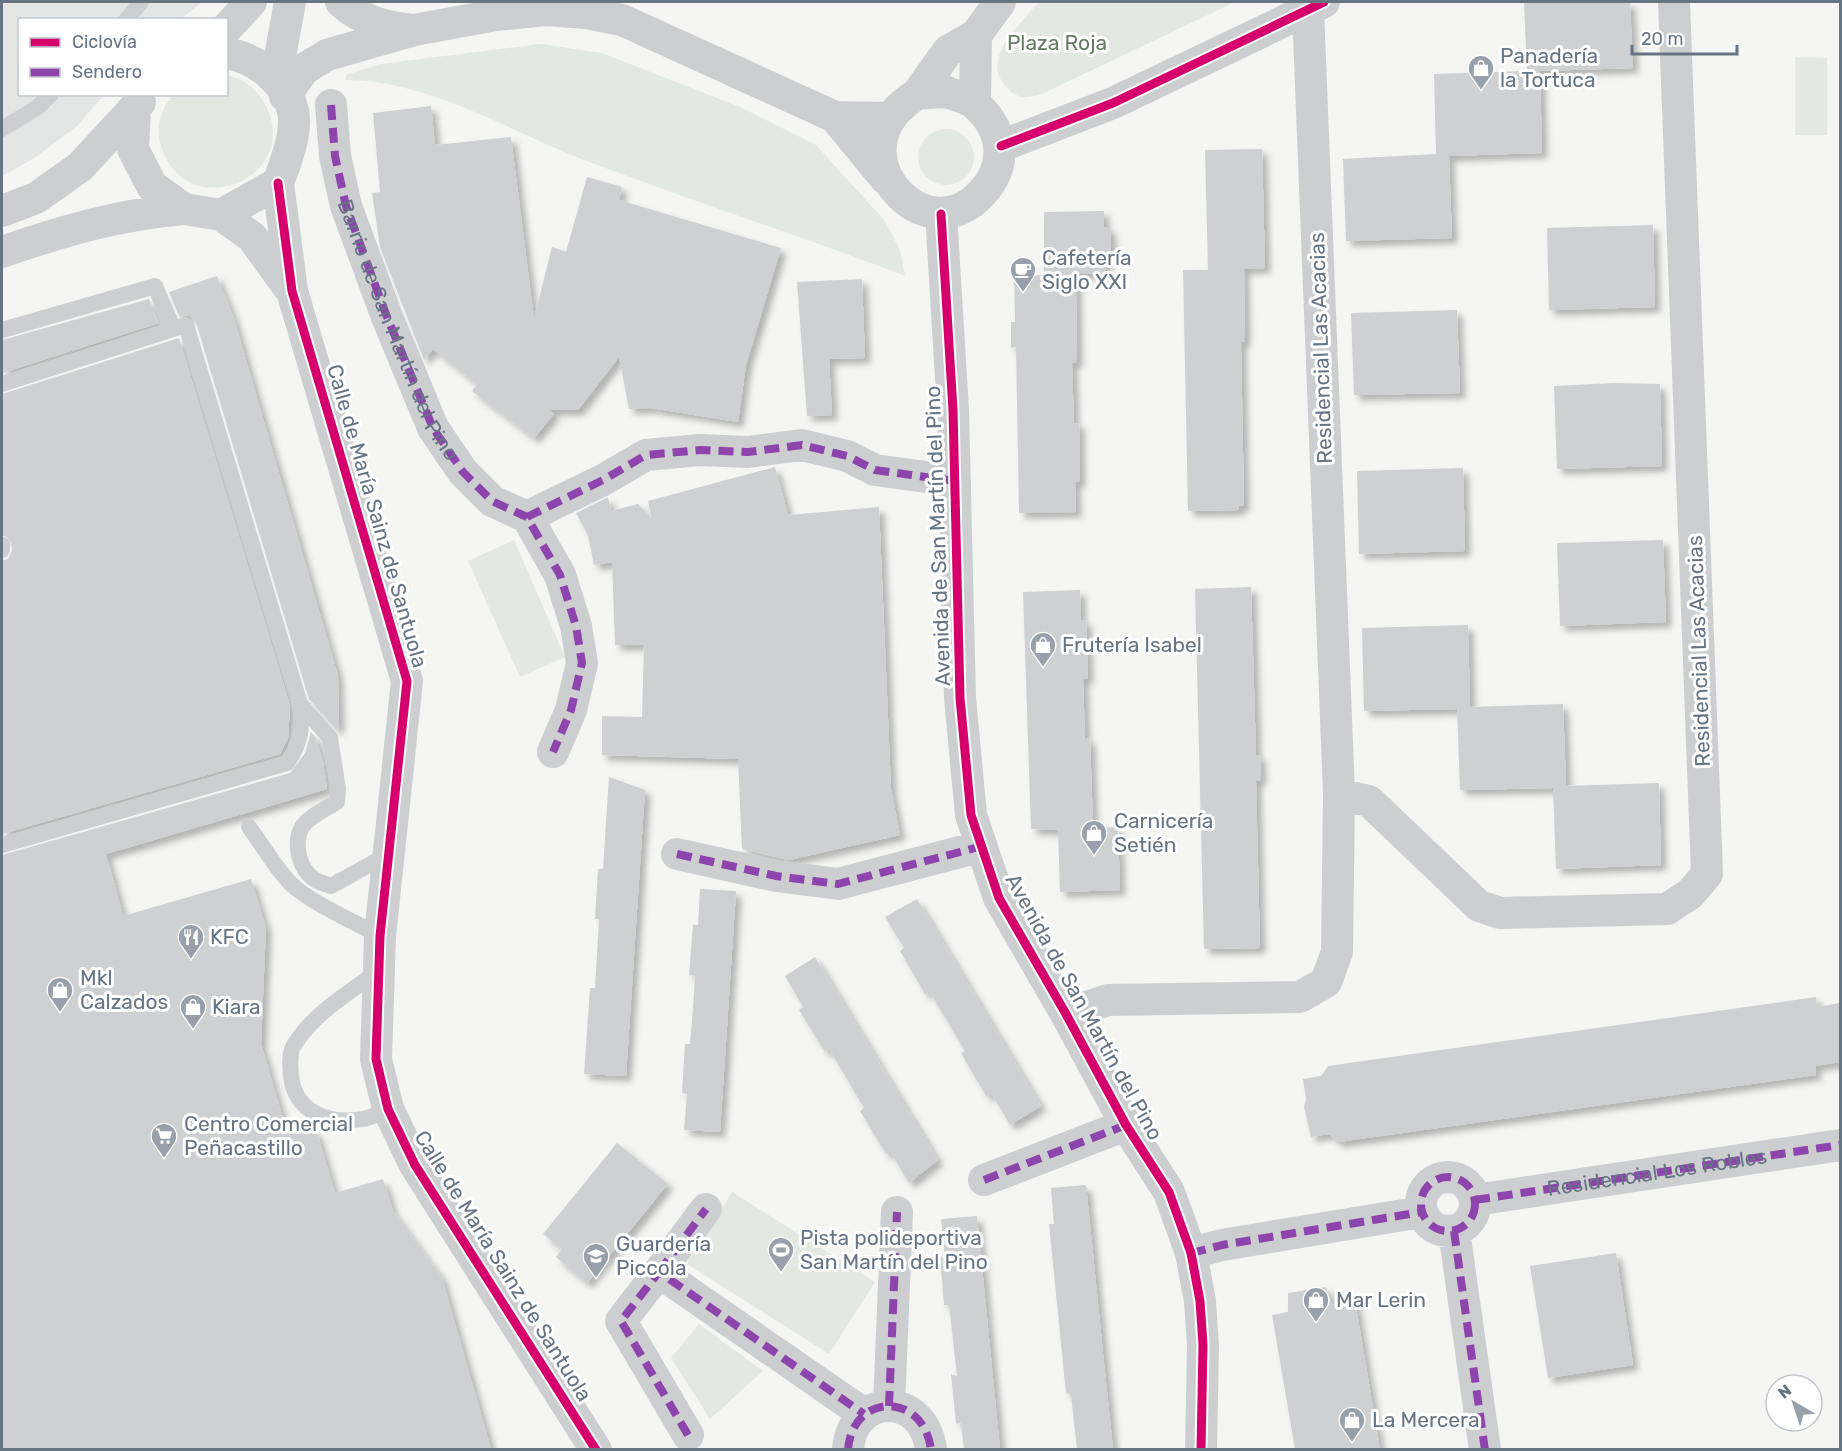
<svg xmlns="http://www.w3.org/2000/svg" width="1842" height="1451" viewBox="0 0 1842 1451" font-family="Rubik,sans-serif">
  <defs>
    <filter id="shadow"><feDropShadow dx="5.5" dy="5.5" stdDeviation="3" flood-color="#0004"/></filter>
  </defs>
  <rect width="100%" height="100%" fill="#f5f5f4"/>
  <path fill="#e4e5e5" d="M2,2h200l-21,17 -161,1v74l84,1 -27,31 -44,33 -31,17z"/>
  <path fill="#e4e8e2" d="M1039,2h196l-191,91c-12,5 -25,7 -35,-3 -32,-30 10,-64 30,-88z
    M541,44l61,9 138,54 76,38 69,76 15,29 5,26c-106,-41 -214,-75 -321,-116 -75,-29 -155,-80 -239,-80l1,-5 34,-11z
    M1795,57l32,1v77h-32z
    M227,75c20,4 35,19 42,38 26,68 -84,111 -108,33 -6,-18 0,-38 12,-51l53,-1z
    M918 157a28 28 0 1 1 56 0a28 28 0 1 1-56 0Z
    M514,540l51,117 -45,20 -52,-116z
    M732,1192l143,90 -46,72 -142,-90z
    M699,1324l64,47 -53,48 -39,-61z"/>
  <path fill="#ced0d1" filter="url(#shadow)" d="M1524,2h106l3,66 -93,3 2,82 -93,3 3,82 -106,3 -3,-82 93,-5 -2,-80 93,-3z
    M431,106l4,39 76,-8 23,182 18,-72 14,5 21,-75 35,10 -3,13 162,48 -35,117 -8,57 -87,-14 -22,1 -10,-52 -41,53h-28l4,4 -20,24 -62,-47 5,-7 -44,-35 -9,11 -44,-113 -8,-54 8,-1 -7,-79z
    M1262,149l3,119 -21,1 1,73h-4l3,164h-5v4l-51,1 -5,-241h25l-3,-120z
    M1104,211v16h6l1,15v14h-6l1,17 -30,1 1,89h-5l2,60h5l1,59h-5l1,30 -57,1 -3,-166 -5,1v-26h4l-1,-47h30v-63z
    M1653,225l2,82 -106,3 -2,-82z
    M217,276l17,43 104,357 1,52 -3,1 -27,-30 -113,-377 -7,-7 -10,1 -10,-24z
    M862,279l3,79 -36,1 3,56 -25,1 -10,-134z
    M149,299l10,24 -157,50v-33z
    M1457,310l3,83 -106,2 -3,-82z
    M179,338l111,368 -2,32 -8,16 -278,80v-274l6,-1 4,-9 -1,-11 -9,-4v-141z
    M1613,383l47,1 2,82 -105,3 -3,-83z
    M775,467l13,48 91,-8 12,282 9,46 -111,25 -47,-11 -4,-90 -136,-4v-39l40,1 2,-72h-29l-3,-83 -18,3 -6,-30 -12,-22 32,-16 3,14 27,-7 13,13 -3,-16z
    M1463,468l2,83 -106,3 -2,-83z
    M1663,540l3,82 -106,4 -3,-83z
    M1251,587l5,168h4l1,25 -5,1 4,167 -56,1 -9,-360z
    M1080,590l1,30h5l2,59h-5l2,60 5,-1 3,90 25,-1 2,63 -60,2 -2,-62 -27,-1 -8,-237z
    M1468,625l2,82 93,-3 3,82 93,-3 2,82 -105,4 -3,-81 -93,2 -3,-81 -93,2 -2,-83z
    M311,732l5,6 7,24 4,27 -221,65 17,62 128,-37 15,49 -5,116 23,78 17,1 16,10 18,60 48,-14 10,32 49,67 49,171h-489v-594l288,-82 15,-20z
    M609,777l36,13 -19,286 -42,-2 6,-86h5l4,-69h-4l3,-50h5z
    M700,889l36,2 -16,241 -36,-2 3,-36 -5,-1 3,-49h5l3,-35 2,-34h-6l4,-50h5z
    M917,899l124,207 -31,19 -19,-32 -5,3 -25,-43 4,-2 -36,-60 -4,3 -25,-43 4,-3 -19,-31z
    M815,957l123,203 -29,23 -19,-32 -4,3 -26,-43 4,-3 -17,-29 -18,-30 -4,3 -26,-42 4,-3 -18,-31z
    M1816,997l1,10 23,-4v59l-25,4 1,9 -478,67 -9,-8 -18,3 -7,-30 2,-8 -3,-20 18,-3 7,-10z
    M617,1143l51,41 -81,99 -31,-26 6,-8 -19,-15z
    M1086,1185l18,178 9,86h-36l-6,-54 -5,-2 -17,-169h5l-3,-36z
    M977,1216l6,61 17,172h-36l-3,-26 -5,1 -5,-50 6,2 -8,-71h-5l-4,-49 5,1 -4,-38z
    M1616,1253l17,112 -85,13 -18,-112z
    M1326,1287l6,18 23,-4 25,148h-85l-23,-134 16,-3v-19z"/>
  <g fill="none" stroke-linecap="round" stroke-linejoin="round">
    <path stroke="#cdcecf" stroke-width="16" d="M126,20l15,-18
      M2,129l36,-22 13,-13
      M2,330l153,-44 18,42
      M2,384l184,-59 114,379c3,23 1,39 -13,59l-285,82
      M2,545v5
      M300,704l30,34 8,51 -1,13c-11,7 -28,14 -35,25 -9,16 -3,42 12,52 4,3 12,5 17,7l58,-32
      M249,827c14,19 26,40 42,57 20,19 64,38 89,52
      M380,970c-31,23 -65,42 -86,75 -5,8 -4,21 -3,31 4,37 39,49 72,43 8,-1 18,-7 25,-10"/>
    <path stroke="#cdcecf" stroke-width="32" d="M341,2c21,19 44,25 72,28
      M226,29l25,-27
      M276,78l14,-76
      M947,92c9,4 22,6 29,13 28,25 32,60 6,88 -54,59 -137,-27 -85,-83 6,-5 14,-14 22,-16 9,-2 19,-1 28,-2z
      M917,94l31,-43 28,-16 24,-33
      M285,96l19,-27 23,-14 87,-25 82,-15 50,-5 40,3 36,7 213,97 56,1
      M975,103l1,-68
      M331,105l4,51 11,50 41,111 46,111 30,44 29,29 35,16 33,58 16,51 6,37 -11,47 -18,42
      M135,109l-2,40 19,37 32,23 37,6 57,-32c7,-18 20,-52 15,-72 -7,-30 -37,-53 -67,-58
      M835,117l50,61
      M1001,146l112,-43 211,-101
      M278,183l14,108 115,390 -27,255 -4,123 12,50 27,56 181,285
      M2,211l34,-13 44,-31 60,-65
      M941,214l12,196 7,288 11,117 28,83 67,116 60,111 43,67 22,61 9,48 3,44 -2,105
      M221,215l31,22 37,51
      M2,252c60,-21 119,-38 182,-43
      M527,517l76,-37 43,-25 54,-5 48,2 54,-7 45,11 28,14 80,11
      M1339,794l30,7 110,105 21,7 167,-4 23,-15 17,-20 -33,-872
      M677,854l99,22 62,8 141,-37
      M1066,1014l42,-14 192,-3 26,-15 11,-30 2,-158 -31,-785
      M1421 1204a27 27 0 1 1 54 0a27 27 0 1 1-54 0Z
      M984,1180l142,-55
      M1475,1200l365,-55
      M1454,1231l31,219
      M1191,1253l31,-8 200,-33
      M659,1272l47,-63
      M889,1406l8,-194
      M688,1435l-67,-114 38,-49 205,142
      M848,1450c4,-58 76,-59 83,0"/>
    <g stroke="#8e44ad" stroke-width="8" stroke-dasharray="15 8" stroke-linecap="butt">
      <path id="s1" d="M331,105l4,51 11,50 41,111 46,111 30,44 29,29 35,16 33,58 16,51 6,37 -11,47 -18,42"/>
      <path d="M527,517l76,-37 43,-25 54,-5 48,2 54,-7 45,11 28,14 80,11"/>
      <path d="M677,854l99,22 62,8 141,-37"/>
      <circle cx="1448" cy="1204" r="27"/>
      <path d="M984,1180l142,-55"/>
      <path id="s2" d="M1475,1200l365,-55"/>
      <path d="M1454,1231l31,219"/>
      <path d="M1191,1253l31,-8 200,-33"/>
      <path d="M659,1272l47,-63"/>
      <path d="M889,1406l8,-194"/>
      <path d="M688,1435l-67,-114 38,-49 205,142"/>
      <path d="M848,1450c4,-58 76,-59 83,0"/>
    </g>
    <g stroke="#fff" stroke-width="13">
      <path id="cycleway" d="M1001,146l112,-43 211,-101
        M278,183l14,108 115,390 -27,255 -4,123 12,50 27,56 181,285
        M941,214l12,196 7,288 11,117 28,83 67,116 60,111 43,67 22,61 9,48 3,44 -2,105"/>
    </g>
    <use href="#cycleway" stroke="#d6006c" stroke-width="9"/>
  </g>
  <defs>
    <g id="shop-pin" transform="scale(1.35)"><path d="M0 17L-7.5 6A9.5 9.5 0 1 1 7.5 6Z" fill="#98a1ab" stroke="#fff"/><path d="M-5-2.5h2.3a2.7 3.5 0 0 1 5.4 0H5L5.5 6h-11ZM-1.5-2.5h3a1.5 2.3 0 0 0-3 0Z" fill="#fff"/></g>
    <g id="cafe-pin" transform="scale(1.35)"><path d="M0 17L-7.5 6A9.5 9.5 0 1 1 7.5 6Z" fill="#98a1ab" stroke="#fff"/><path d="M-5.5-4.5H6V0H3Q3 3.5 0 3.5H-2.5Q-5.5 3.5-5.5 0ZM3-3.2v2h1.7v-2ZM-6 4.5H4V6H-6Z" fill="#fff"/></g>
    <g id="restaurant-pin" transform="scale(1.35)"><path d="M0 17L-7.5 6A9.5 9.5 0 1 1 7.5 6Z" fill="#98a1ab" stroke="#fff"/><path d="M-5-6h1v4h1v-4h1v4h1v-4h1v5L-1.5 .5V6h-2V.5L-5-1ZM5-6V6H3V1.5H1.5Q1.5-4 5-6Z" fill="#fff"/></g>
    <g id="supermarket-pin" transform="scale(1.35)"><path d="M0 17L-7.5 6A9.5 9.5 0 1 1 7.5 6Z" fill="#98a1ab" stroke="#fff"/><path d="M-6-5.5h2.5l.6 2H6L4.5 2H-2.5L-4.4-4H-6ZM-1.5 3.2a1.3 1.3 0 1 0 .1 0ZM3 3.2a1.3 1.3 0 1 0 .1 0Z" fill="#fff"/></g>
    <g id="stadium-pin" transform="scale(1.35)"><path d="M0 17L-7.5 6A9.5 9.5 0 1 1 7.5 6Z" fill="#98a1ab" stroke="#fff"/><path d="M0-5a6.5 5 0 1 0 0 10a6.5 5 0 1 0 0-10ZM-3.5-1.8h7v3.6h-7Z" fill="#fff"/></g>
    <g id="school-pin" transform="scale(1.35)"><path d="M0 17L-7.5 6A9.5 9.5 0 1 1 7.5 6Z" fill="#98a1ab" stroke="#fff"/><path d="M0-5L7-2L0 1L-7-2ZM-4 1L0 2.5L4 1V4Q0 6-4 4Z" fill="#fff"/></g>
  </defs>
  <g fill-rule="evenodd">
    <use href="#shop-pin" x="1481" y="68"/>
    <use href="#cafe-pin" x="1023" y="270"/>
    <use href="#shop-pin" x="1043" y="645"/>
    <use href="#shop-pin" x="1094" y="833"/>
    <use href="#restaurant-pin" x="191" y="937"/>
    <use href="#shop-pin" x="60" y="990"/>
    <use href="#shop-pin" x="193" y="1007"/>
    <use href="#supermarket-pin" x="164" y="1136"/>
    <use href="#stadium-pin" x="781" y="1250"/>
    <use href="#school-pin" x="596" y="1256"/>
    <use href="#shop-pin" x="1316" y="1300"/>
    <use href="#shop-pin" x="1352" y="1420"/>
  </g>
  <g text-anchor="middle" stroke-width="6" stroke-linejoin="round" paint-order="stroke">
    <g font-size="21" fill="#677b64" stroke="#fff">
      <text x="1057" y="50">Plaza Roja</text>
    </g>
    <g font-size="21" fill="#667484" stroke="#fff" text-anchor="start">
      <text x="1500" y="63">Panadería<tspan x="1500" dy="24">la Tortuca</tspan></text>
      <text x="1042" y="265">Cafetería<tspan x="1042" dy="24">Siglo XXI</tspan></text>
      <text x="1062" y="652">Frutería Isabel</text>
      <text x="1114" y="828">Carnicería<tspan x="1114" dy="24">Setién</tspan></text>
      <text x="210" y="944">KFC</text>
      <text x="80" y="985">Mkl<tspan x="80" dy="24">Calzados</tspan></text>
      <text x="212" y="1014">Kiara</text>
      <text x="184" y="1131">Centro Comercial<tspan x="184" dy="24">Peñacastillo</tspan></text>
      <text x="800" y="1245">Pista polideportiva<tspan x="800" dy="24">San Martín del Pino</tspan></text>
      <text x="616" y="1251">Guardería<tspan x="616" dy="24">Piccola</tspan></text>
      <text x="1336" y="1307">Mar Lerin</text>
      <text x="1372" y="1427">La Mercera</text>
    </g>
    <g font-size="21" fill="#667484" stroke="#fff">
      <text dy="7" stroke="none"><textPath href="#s1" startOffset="237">Barrio de San Martín del Pino</textPath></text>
      <text transform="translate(1321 348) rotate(-92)" y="7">Residencial Las Acacias</text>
      <text transform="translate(377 516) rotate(74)" y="7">Calle de María Sainz de Santuola</text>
      <text transform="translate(938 536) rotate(-92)" y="7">Avenida de San Martín del Pino</text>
      <text transform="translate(1699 651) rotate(-92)" y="7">Residencial Las Acacias</text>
      <text transform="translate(1084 1007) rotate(61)" y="7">Avenida de San Martín del Pino</text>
      <text dy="7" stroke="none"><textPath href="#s2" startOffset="184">Residencial Los Robles</textPath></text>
      <text transform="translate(503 1266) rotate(58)" y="7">Calle de María Sainz de Santuola</text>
    </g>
  </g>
  <rect width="1842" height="1451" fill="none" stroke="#667484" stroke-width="6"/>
  <rect x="18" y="18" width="210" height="78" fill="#ffffff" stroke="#c2c7ce" stroke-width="1.5"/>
  <rect x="30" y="38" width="30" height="9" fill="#d6006c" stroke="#c2c7ce" stroke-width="1.5"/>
  <text x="72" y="48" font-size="18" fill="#667484">Ciclovía</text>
  <rect x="30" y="68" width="30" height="9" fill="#8e44ad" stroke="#c2c7ce" stroke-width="1.5"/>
  <text x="72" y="78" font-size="18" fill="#667484">Sendero</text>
  <g transform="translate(1794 1403) rotate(321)"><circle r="28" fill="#ffffff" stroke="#c2c7ce" stroke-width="1.5"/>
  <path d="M0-4.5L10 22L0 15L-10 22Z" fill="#98a1ab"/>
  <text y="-9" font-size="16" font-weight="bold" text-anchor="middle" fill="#667484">N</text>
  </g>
  <path d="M1632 45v9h105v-9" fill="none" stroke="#667484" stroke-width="3"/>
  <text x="1641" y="45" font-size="18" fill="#667484" stroke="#ffffff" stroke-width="4.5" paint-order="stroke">20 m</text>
</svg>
